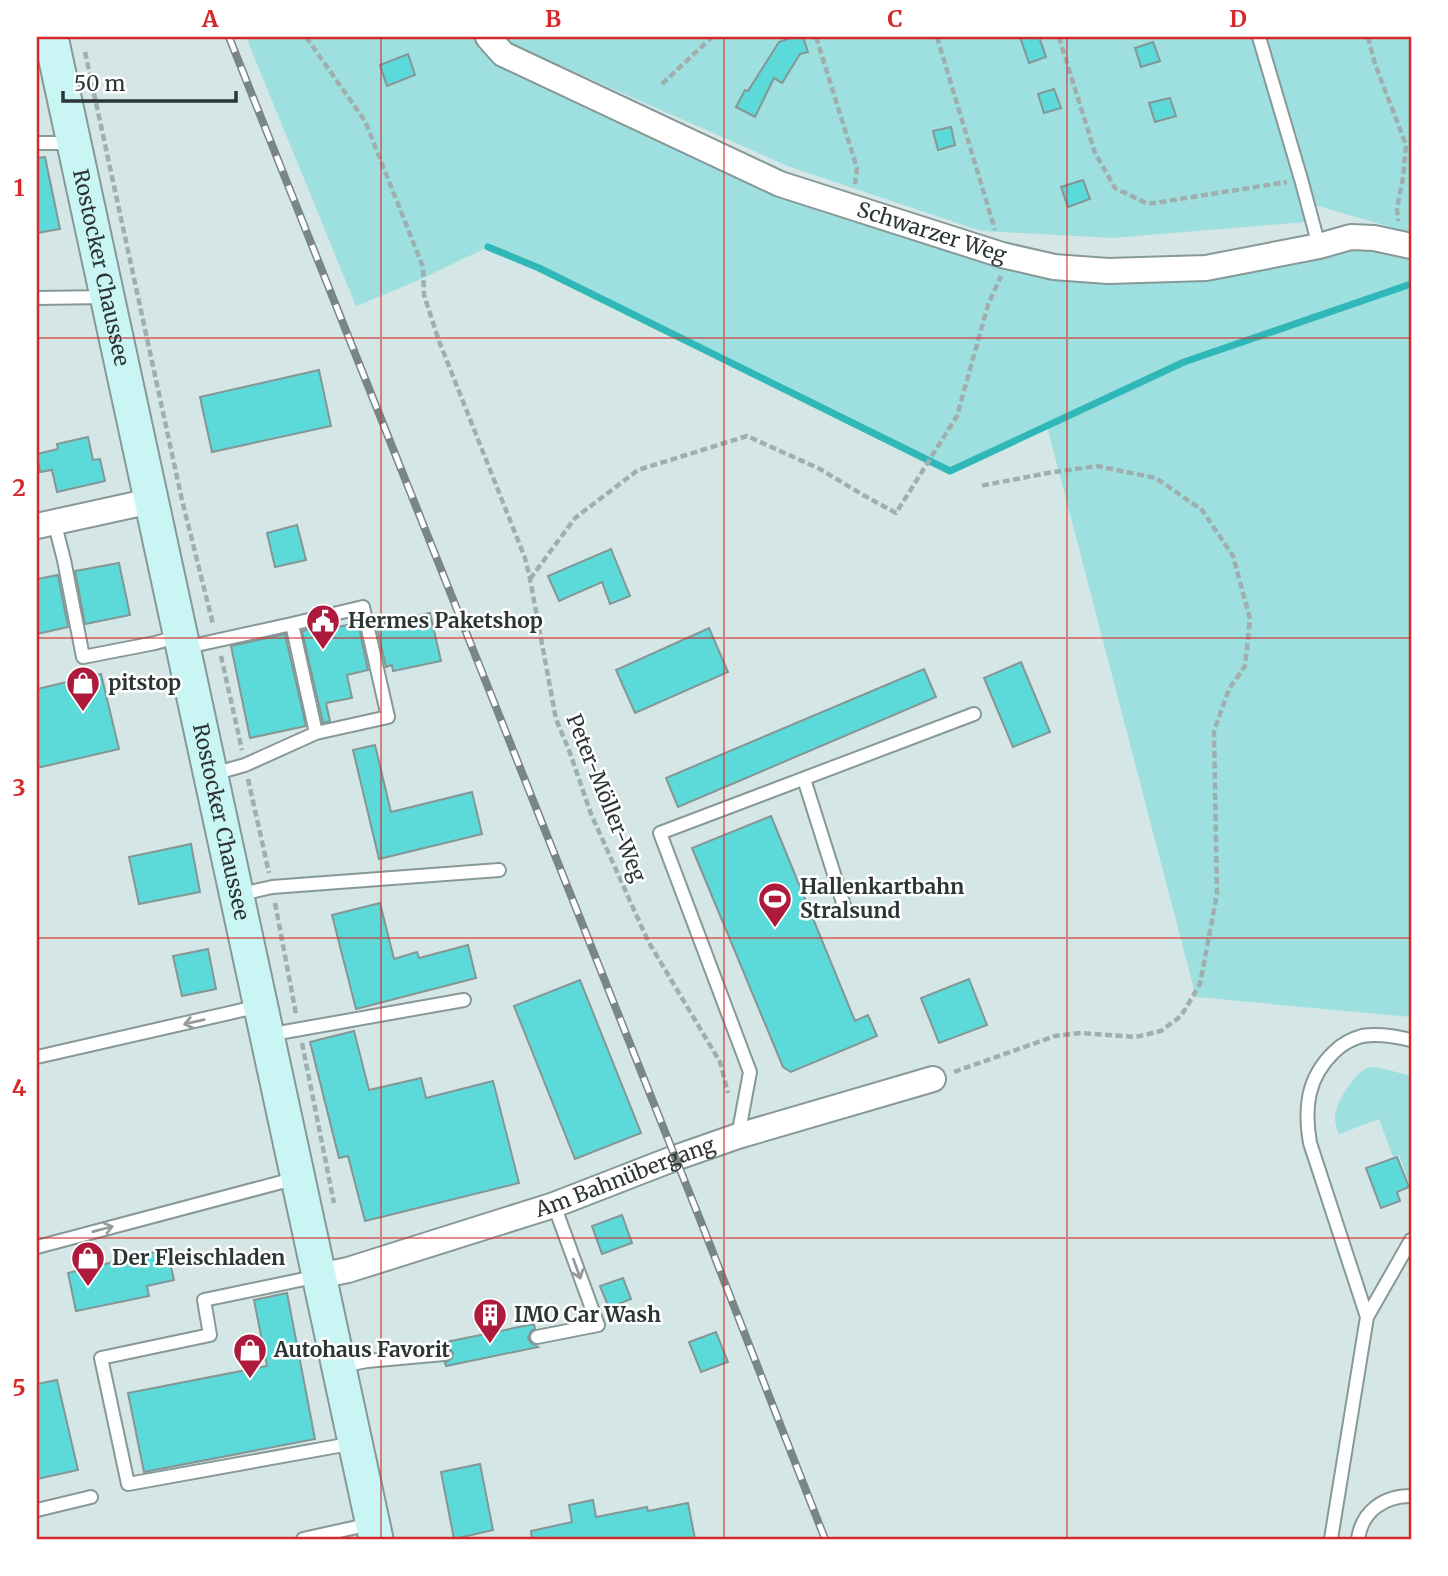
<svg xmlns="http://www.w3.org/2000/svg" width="1448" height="1576" viewBox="0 0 1448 1576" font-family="Merriweather,serif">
  <rect width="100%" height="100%" fill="#d4e7e6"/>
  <path fill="#9de0df" d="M246,37h1165v196l-93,-27 -12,2v14l-194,16 -131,-7 -191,-64 -229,-101 -3,25 222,93 328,87 211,-25h92v771l-215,-20 -149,-571 -97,45 -411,-203 -51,-21 -71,34 -61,25z
    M1369,1067l12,1 30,8v112l-12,-33 -6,2 -14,-38 -40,15c-2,-5 -4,-10 -4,-16 0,-15 20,-46 34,-51z"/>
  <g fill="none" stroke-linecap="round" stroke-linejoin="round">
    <path stroke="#30b7b7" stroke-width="7" d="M488,247l51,21 411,203 234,-109 227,-78"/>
  </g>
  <path fill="#5cdada" stroke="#849695" stroke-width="2" d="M793,37h10l5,15 -8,2 -18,29 -8,-5 -19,39 -19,-10 9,-17 3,1 31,-49z
    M1020,37h19l7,20 -17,6z
    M1153,42l7,19 -19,6 -6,-19z
    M408,54l7,21 -28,11 -7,-21z
    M1054,89l7,19 -17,5 -6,-19z
    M1170,98l6,18 -21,6 -6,-19z
    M951,127l4,18 -17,5 -5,-19z
    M45,157l15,72 -23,4v-75z
    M1083,180l7,19 -22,8 -7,-20z
    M319,370l12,56 -119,26 -12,-55z
    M88,437l5,23 7,-1 5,22 -48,11 -5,-22 -12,2 -3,-18 21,-5 -1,-5z
    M297,525l9,35 -31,7 -8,-34z
    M611,549l19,47 -20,8 -8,-22 -43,19 -11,-25z
    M119,563l11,52 -45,9 -10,-53z
    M58,575l10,52 -31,7v-55z
    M430,613l11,48 -48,10 -1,-6 -6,2 -11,-48h2l1,5z
    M358,623l10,47 -21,5 5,23 -26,5 4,18 -7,2 -21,-92 9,-2v3z
    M709,628l19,44 -93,41 -19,-43z
    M285,634l21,92 -56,12 -19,-92z
    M1021,662l29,70 -37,15 -29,-69z
    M924,669l12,28 -258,110 -12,-29z
    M101,674l18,75 -82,19v-79z
    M375,745l16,67 81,-20 10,42 -103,25 -26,-109z
    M771,816l84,205 13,-6 9,21 -86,36 -8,-5 -91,-219z
    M191,844l9,48 -61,12 -10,-47z
    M380,903l14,56 23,-7 2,6 49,-13 8,33 -120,31 -24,-94z
    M208,949l8,40 -34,7 -9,-40z
    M969,979l18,46 -48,18 -18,-45z
    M580,980l61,153 -66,26 -61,-153z
    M354,1031l15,59 52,-12 5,20 67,-17 26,102 -154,38 -17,-65 -9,2 -29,-116z
    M1397,1157l12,30 -12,5 3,9 -19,7 -15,-40z
    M622,1215l10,28 -30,11 -10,-28z
    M167,1249l7,31 -27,6 2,10 -73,15 -8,-38z
    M623,1278l8,21 -22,9 -9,-22z
    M287,1293l28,146 -171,33 -16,-79 139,-27 -13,-66z
    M534,1324l1,5 -4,2 -3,7 3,5 7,4 -92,19 -1,-3 7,-5 1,-5 -5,-7 -6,-1 -1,-2z
    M716,1332l12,30 -27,10 -12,-30z
    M57,1380l21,90 -41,9v-95z
    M480,1464l13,66 -39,9 -13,-67z
    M593,1500l3,17 51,-10 1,4 40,-8 7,36h-163l-1,-8 41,-9 -3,-17z"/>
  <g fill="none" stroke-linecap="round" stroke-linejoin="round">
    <g stroke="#879898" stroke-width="16">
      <path id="lane" d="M1259,37l42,142 18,67
        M37,143h36
        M37,298l70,-1
        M54,521l10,39 19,97 72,-14 25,-7
        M292,624l71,-17 25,110 -72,16
        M183,648l109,-24 24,109 -71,32 -32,9
        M804,779l41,130
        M237,895l35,-8 227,-17
        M267,1035l197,-35
        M37,1057l223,-51
        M738,1136l12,-64 -90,-239 314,-119
        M37,1247l260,-69
        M319,1276l-115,24 6,35 -109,23 27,126 227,-41
        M1367,1317l-57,-174c-6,-35 -3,-65 24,-91 8,-8 17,-13 28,-16 17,-3 33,0 49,4
        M537,1337l61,-12 -44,-120
        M340,1366l27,-5 77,-7
        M37,1510l54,-13
        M303,1539l68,-15
        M1331,1539l36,-222 44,-77
        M1358,1539c4,-28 26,-43 53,-43"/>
    </g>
    <g stroke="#879898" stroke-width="28">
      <g id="street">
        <path id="s1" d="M488,37l15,17 277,130 222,71 52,12 54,4 98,-3 113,-22 32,-9 23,1 37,8"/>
        <path d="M37,526l114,-25"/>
        <path id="s2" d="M319,1276l29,-6 206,-65 121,-47 63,-22 195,-57"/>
      </g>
    </g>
    <g stroke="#879898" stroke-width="37">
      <g id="secondary">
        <path id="s3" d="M51,37l325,1502"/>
      </g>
    </g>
    <path stroke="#9fafae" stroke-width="4.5" stroke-dasharray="7 3.5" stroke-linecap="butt" d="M306,37l59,84 58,146 1,28 15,46 86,217 5,21 26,140 14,34 21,61 57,127 72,121 8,31
      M816,37l41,131 -2,16
      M937,37l58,193
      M1059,37l36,116 20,35 33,16 139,-22
      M1368,37l7,27 31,81 -3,33 -6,30 1,13
      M85,52l97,448 31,124
      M662,84l50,-47
      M530,579l45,-61 63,-48 109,-34 73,33 43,26 33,18 61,-97 31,-111 13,-29
      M221,656l21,94
      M248,779l21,94
      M275,903l21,111
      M302,1043l32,160
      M954,1072l101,-36 26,-3 55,4 25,-6 20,-15 19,-32 17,-90 -3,-163 15,-42 16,-23 5,-47 -17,-63 -31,-46 -46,-32 -59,-12 -49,7 -68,13"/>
    <use href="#lane" stroke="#fff" stroke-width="12"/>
    <use href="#street" stroke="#fff" stroke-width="24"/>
    <use href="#secondary" stroke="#caf5f5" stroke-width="33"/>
    <g stroke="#7a8686" stroke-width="8">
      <path id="rail" d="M229,37l472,1185 124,317"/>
    </g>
    <use href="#rail" stroke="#fff" stroke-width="5" stroke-dasharray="16" stroke-linecap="butt"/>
  </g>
  <defs><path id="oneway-shaft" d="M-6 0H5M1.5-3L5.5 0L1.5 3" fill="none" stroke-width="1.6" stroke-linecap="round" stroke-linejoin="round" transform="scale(1.75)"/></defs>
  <g stroke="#969a9a">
    <use href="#oneway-shaft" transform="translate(194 1022) rotate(167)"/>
    <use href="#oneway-shaft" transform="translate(103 1229) rotate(-15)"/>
    <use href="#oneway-shaft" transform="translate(577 1269) rotate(70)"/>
  </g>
  <path fill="none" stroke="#d62828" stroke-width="2" stroke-opacity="0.55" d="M381,37v1502M724,37v1502M1067,37v1502M37,338h1374M37,638h1374M37,938h1374M37,1238h1374"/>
  <defs>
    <g id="civic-pin" transform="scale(1.75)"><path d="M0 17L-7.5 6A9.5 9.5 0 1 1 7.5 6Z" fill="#ae1a3c" stroke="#fff"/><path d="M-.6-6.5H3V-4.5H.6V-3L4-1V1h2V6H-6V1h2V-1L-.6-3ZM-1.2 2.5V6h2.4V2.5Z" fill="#fff"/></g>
    <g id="shop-pin" transform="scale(1.75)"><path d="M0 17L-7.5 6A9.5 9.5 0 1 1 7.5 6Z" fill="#ae1a3c" stroke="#fff"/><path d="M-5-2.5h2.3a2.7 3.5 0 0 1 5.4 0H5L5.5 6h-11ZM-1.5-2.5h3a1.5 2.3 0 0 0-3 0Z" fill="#fff"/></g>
    <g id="stadium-pin" transform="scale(1.75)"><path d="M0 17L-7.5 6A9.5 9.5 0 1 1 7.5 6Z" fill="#ae1a3c" stroke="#fff"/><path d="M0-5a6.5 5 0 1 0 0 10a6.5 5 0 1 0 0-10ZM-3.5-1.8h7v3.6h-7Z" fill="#fff"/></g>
    <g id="building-pin" transform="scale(1.75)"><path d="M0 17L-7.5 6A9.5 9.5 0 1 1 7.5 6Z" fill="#ae1a3c" stroke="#fff"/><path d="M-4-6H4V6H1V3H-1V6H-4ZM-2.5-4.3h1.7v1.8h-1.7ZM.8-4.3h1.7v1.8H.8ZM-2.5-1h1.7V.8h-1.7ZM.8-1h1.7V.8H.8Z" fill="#fff"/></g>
  </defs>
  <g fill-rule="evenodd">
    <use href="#civic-pin" x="323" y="621"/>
    <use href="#shop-pin" x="83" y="683"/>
    <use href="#stadium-pin" x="775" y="899"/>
    <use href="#shop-pin" x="88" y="1258"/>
    <use href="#building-pin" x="490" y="1315"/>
    <use href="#shop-pin" x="250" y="1350"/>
  </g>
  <g text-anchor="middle" stroke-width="5" stroke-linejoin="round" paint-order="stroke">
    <g font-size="21" fill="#2d3434" stroke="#fff">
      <text dy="7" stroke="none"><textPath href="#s1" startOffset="488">Schwarzer Weg</textPath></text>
      <text dy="7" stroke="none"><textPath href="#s3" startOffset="236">Rostocker Chaussee</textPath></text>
      <text transform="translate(606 798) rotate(68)" y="7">Peter-Möller-Weg</text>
      <text dy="7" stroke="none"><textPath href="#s3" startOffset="803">Rostocker Chaussee</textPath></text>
      <text dy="7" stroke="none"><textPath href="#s2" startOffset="322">Am Bahnübergang</textPath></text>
    </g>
    <g font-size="21" font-weight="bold" fill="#2d3434" stroke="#fff" text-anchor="start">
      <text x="348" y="628">Hermes Paketshop</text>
      <text x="108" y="690">pitstop</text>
      <text x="800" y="894">Hallenkartbahn<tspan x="800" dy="24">Stralsund</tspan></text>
      <text x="112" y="1265">Der Fleischladen</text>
      <text x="514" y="1322">IMO Car Wash</text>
      <text x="274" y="1357">Autohaus Favorit</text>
    </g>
  </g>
  <rect width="1448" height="1576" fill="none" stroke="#ffffff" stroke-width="77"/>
  <path d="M63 91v10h173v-10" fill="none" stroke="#2d3434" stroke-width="3.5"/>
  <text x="74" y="91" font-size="21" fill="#2d3434" stroke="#ffffff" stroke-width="5" paint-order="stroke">50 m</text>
  <rect x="38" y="38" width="1372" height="1500" fill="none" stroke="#d62828" stroke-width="2.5"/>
  <g font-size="23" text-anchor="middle" font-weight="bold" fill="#d62828">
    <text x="210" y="27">A</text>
    <text x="553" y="27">B</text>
    <text x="895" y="27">C</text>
    <text x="1238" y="27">D</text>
    <text x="19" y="196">1</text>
    <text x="19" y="496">2</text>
    <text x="19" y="796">3</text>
    <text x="19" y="1096">4</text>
    <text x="19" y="1396">5</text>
  </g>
</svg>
